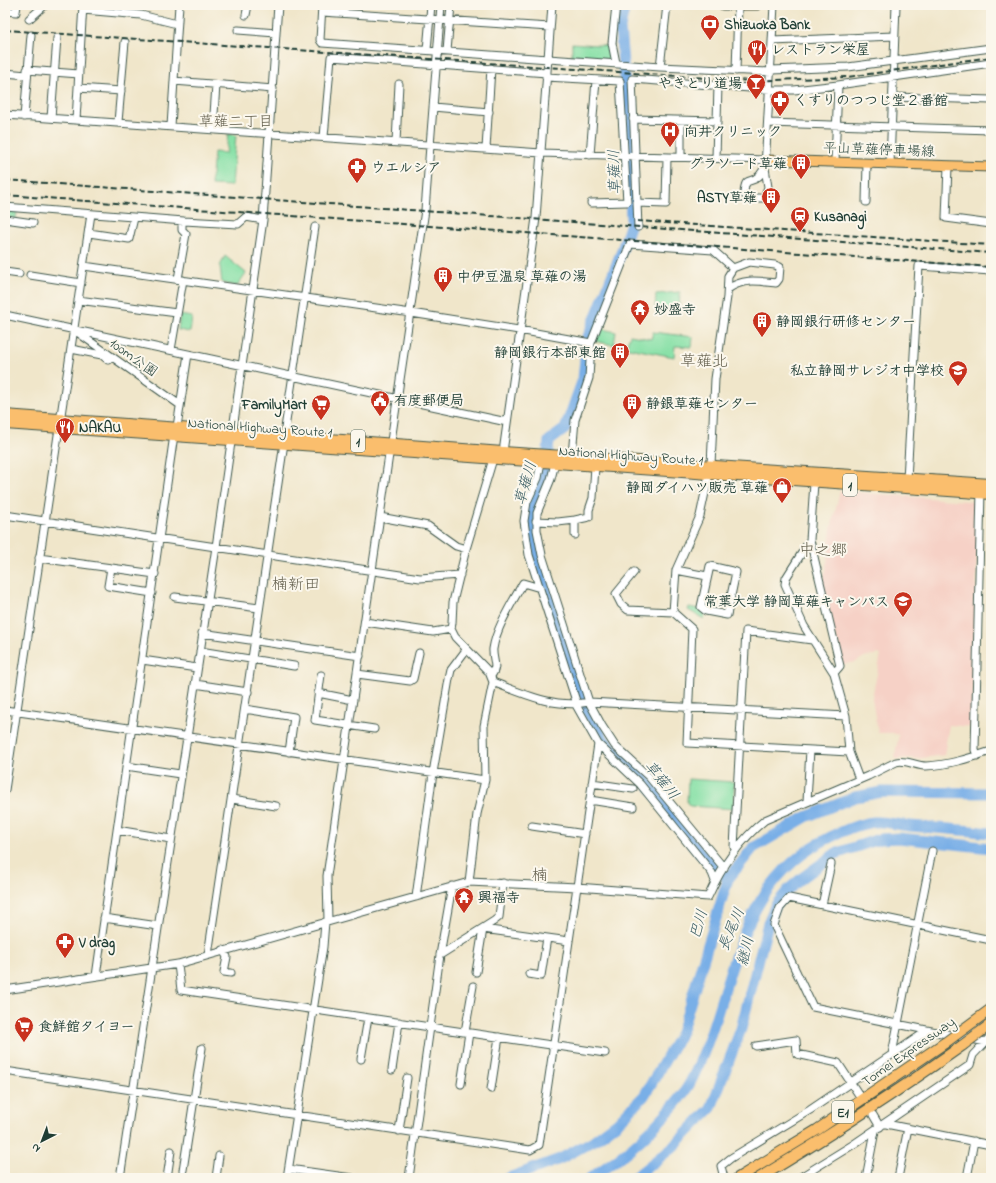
<svg xmlns="http://www.w3.org/2000/svg" width="996" height="1183" viewBox="0 0 996 1183" font-family="'Indie Flower','Klee One',sans-serif">
  <rect width="100%" height="100%" fill="#fbf7ec"/>
  <filter id="ink" filterUnits="userSpaceOnUse"><feTurbulence type="fractalNoise" baseFrequency=".025" numOctaves="2"/><feDisplacementMap in="SourceGraphic" scale="8" xChannelSelector="R" yChannelSelector="G"/><feConvolveMatrix kernelMatrix="1 2 1 2 8 2 1 2 1" color-interpolation-filters="sRGB"/></filter>
  <filter id="wash" filterUnits="userSpaceOnUse"><feTurbulence type="fractalNoise" baseFrequency=".012" numOctaves="4" result="noise"/><feDisplacementMap in="SourceGraphic" scale="16" xChannelSelector="R" yChannelSelector="G"/><feGaussianBlur stdDeviation="0.9" result="paint"/><feColorMatrix in="noise" values="0 0 0 0 0 0 0 0 0 0 0 0 0 0 0 0 0 1.4 0 .05"/><feComposite in="paint" operator="in"/></filter>
  <g filter="url(#wash)">
    <rect width="100%" height="100%" fill="#f0e6ca"/>
    <path fill="#f6d1c6" d="M840,491l138,11 -5,225 -24,-2 -5,30 -29,4 -1,-1 -18,1 -1,-4 4,-20 -6,-2h-15l-6,-35 9,-43 -3,-1 -14,3 -8,5 -14,3 -20,-83 4,-12 5,-41z"/>
    <path fill="#86e0a6" stroke="#528e6d" d="M572,43l37,3 2,14 -39,-2z
      M228,134l8,1 -4,51 -21,-1 3,-33 12,1z
      M5,210l12,1 -1,8 -11,-2z
      M225,256l21,17 -9,13 -15,-3 -2,-17z
      M680,292l-1,18 -24,-3 1,-13z
      M180,315l12,2 -2,15 -12,-2z
      M598,328l18,4 -2,12 12,2 4,-11 21,4 2,-7 40,5 -1,10 -17,-1 -1,11 -80,-16z
      M689,607l10,2 6,5 -1,5 -16,-9z
      M688,779l46,3v27l-44,-3 -3,-3z"/>
    <g fill="none" stroke-linecap="round" stroke-linejoin="round">
      <path stroke="#79afe7" stroke-width="11" d="M625,5l-5,23 8,93 3,102 -10,30 -34,86 -4,40 -18,50 -16,12 -3,30 -13,33 -3,20 6,33 50,153 18,30 43,42 35,49 21,25 25,23
        M509,1178l51,-19 33,-18 24,-18 27,-27 37,-63 47,-154 25,-31 53,-31 49,-20 27,-5 109,1
        M590,1178c31,-20 53,-38 78,-66 8,-9 16,-18 22,-29 44,-84 39,-191 133,-242 15,-8 33,-17 51,-19 11,-1 24,3 36,4 27,2 54,4 81,7
        M634,1178l40,-32 37,-38 30,-79 27,-106 7,-17 14,-17 13,-11 33,-24 44,-15 20,-1 92,10"/>
    </g>
  </g>
  <g filter="url(#ink)">
    <g fill="none" stroke-linecap="round" stroke-linejoin="round">
      <g stroke="#3e564a" stroke-width="9">
        <path id="minor" d="M322,5l-2,35 2,3 338,24 111,5
          M83,10l58,5 36,9
          M5,11l11,1 1,-7
          M322,12l228,15
          M246,15l2,-10
          M29,19l16,-14
          M238,30l38,3
          M772,41l122,-5
          M427,50l4,-45
          M447,51l4,-46
          M616,63l-4,-20 4,-38
          M660,67l7,-62
          M27,70l52,4
          M771,70l77,-3 143,-19
          M736,71l2,-65
          M5,73l22,2
          M546,77l74,4 7,121 -36,1
          M174,81l99,8
          M838,85l153,-22
          M78,88l43,3
          M893,97l98,3
          M433,107l56,5
          M5,115l536,38 225,7
          M24,117l7,-82
          M51,118l6,-80
          M633,119l84,2
          M76,120l7,-115
          M118,122l7,-80
          M768,123l223,7
          M171,126l8,-121
          M213,129l3,-44
          M324,137l7,-80 216,16
          M396,142l3,-58
          M486,149l5,-81
          M590,155l6,-75
          M681,157v-37
          M716,158l2,-73
          M890,164l6,-159
          M948,166l-2,52 45,6
          M765,168c-2,2 -4,6 -6,8 -9,9 -14,-1 -15,18l4,4h16l4,-11 -3,-19 9,-163
          M866,202l1,-39
          M637,203l29,1 1,-47
          M5,207l179,14 54,3 8,-7 17,3
          M5,219l28,4
          M638,227l-6,-148 145,11h17l44,-5 -3,76
          M89,233l40,6 5,-21
          M84,266l327,47 108,17 72,13
          M5,272l14,2
          M30,275l51,8
          M178,279l8,-45 -4,-4v-9
          M728,289c15,-11 30,-8 48,-6l3,-4 1,-12 -5,-2 -26,-3 -16,6 -5,8 -1,21 -12,82 -4,86 -11,51 -24,54 -3,42 19,17 -5,114 162,9
          M78,300l99,13
          M5,315l502,107
          M77,332l103,73
          M71,349l31,6 6,5
          M171,350l12,-70
          M177,427l11,-73
          M284,435l31,-208
          M572,456l3,-36 14,-42 2,-35 39,-99 83,6 20,18
          M541,462l-3,16 -11,24 -3,19 5,34 48,149
          M555,463l-4,16 -14,34v17l5,25 47,147 13,24 13,20 34,31 75,91
          M907,479l12,-213 72,5
          M814,483l-4,57 -24,38 -1,6 19,42 30,47 12,43 3,36 10,27
          M5,515l415,63 40,-3
          M380,517l48,9 28,20 10,3
          M536,521l22,1 17,-2
          M575,535v-15l14,-3v-7l4,-12 2,-32
          M810,540l30,126 -6,7
          M39,558l116,16
          M710,566l26,6 -9,43 -21,-4 -5,-4z
          M111,568l-3,18 44,7
          M676,570l31,6
          M634,572l-18,22 5,10 7,6 45,2
          M175,597l84,11
          M365,622l68,10 18,-3
          M202,633l158,23
          M200,651l94,15
          M142,660l55,8
          M357,674l53,7 3,-2 6,-26
          M321,675l-6,45 59,9
          M491,676c8,-10 1,-16 2,-27 3,-21 20,-48 30,-66l17,5
          M493,682c30,12 63,27 96,20l257,14
          M195,684l53,8
          M318,693l35,7
          M245,709l49,8 -5,35
          M5,710l480,70
          M598,744l42,40 72,89 3,8
          M977,756l-2,-6 6,-260
          M126,766l54,8
          M592,783l41,6
          M5,790l86,-576
          M232,799l44,7
          M590,800l43,7
          M807,801l3,-51
          M532,826l53,8
          M117,830l54,9
          M736,850l-2,-3 12,-216 66,9
          M469,882l8,-68 8,-34 -1,-54 9,-44 -4,-10 -34,-35 -4,-8 1,-6 1,-21 13,-53 27,-90 10,-7 33,-234 16,-213
          M416,897l17,-124 16,-94 2,-9 15,-20
          M822,905l9,-41
          M104,918l54,8
          M328,921l-1,-45 98,-666 16,-205
          M991,940l-202,-42 -9,10 -6,17 39,82 178,36
          M223,950l4,7 -3,15 7,1
          M208,955l76,-512
          M440,955l54,-34 5,-4 4,-34
          M178,964l3,26 424,63
          M476,972l7,-43 86,12
          M529,974l12,2 6,-38
          M96,976l78,-541
          M5,990l173,-26 291,-82 108,5 131,10c13,-29 32,-57 57,-77l103,-44 28,-14c9,-3 20,4 30,4 23,-1 44,-8 65,-15
          M465,1032l8,-46
          M756,1046l40,-6 1,14 41,9 21,32
          M892,1054l40,-203
          M361,1059l7,-41
          M392,1070l7,-48
          M5,1071l525,79 9,-5 59,-401 -22,-39
          M461,1084l8,-51
          M491,1089l8,-52
          M873,1115l7,12
          M886,1124l105,21
          M399,1131l8,-53
          M289,1169l63,9
          M183,1170l19,-122
          M5,1178h1
          M120,1178l96,-631 47,-327 15,-215
          M167,1178l4,-27
          M216,1178l3,-22
          M287,1178l36,-231 2,-25
          M409,1178l31,-223 12,-69
          M724,1178l-3,-12 10,-8 79,-48 117,-79
          M799,1178l55,-34 116,-79 3,-10 18,-19
          M866,1178l9,-47
          M898,1178l10,-50
          M967,1178l7,-37"/>
      </g>
      <g stroke="#3e564a" stroke-width="11">
        <path id="major" d="M723,5h34
          M766,160l225,7"/>
      </g>
      <g stroke="#3e564a" stroke-width="12">
        <path id="highway" d="M5,415l498,37 488,32
          M5,424l986,70
          M738,1178l79,-48 129,-88
          M759,1178c70,-42 138,-86 204,-133"/>
      </g>
      <use href="#minor" stroke="#fff" stroke-width="7"/>
      <use href="#major" stroke="#fabe6d" stroke-width="9"/>
      <use href="#highway" stroke="#fabe6d" stroke-width="10"/>
      <path stroke="#1f3d34" stroke-width="2" stroke-dasharray="6 3" stroke-linecap="butt" d="M5,30l746,51 96,-4 144,-20
        M5,180l986,73
        M5,195l986,72
        M637,221l354,24"/>
      <g stroke="#3e564a" stroke-width="12" stroke-linecap="butt">
        <path id="highway-bridge" d="M946,1042l45,-33
          M963,1045l28,-21"/>
      </g>
      <use href="#highway-bridge" stroke="#fabe6d" stroke-width="10"/>
    </g>
  </g>
  <defs>
    <g id="bank-pin" transform="scale(1)"><path d="M0 17L-7.5 6A9.5 9.5 0 1 1 7.5 6Z" fill="#c8321e" stroke="#fbf7ec"/><path d="M-6-4H6V4H-6ZM0-2.3a2.3 2.3 0 1 0 0 4.6a2.3 2.3 0 1 0 0-4.6Z" fill="#fff"/></g>
    <g id="restaurant-pin" transform="scale(1)"><path d="M0 17L-7.5 6A9.5 9.5 0 1 1 7.5 6Z" fill="#c8321e" stroke="#fbf7ec"/><path d="M-5-6h1v4h1v-4h1v4h1v-4h1v5L-1.5 .5V6h-2V.5L-5-1ZM5-6V6H3V1.5H1.5Q1.5-4 5-6Z" fill="#fff"/></g>
    <g id="bar-pin" transform="scale(1)"><path d="M0 17L-7.5 6A9.5 9.5 0 1 1 7.5 6Z" fill="#c8321e" stroke="#fbf7ec"/><path d="M-6-5H6L.8 .8V4.5H3.5V6h-7V4.5H-.8V.8Z" fill="#fff"/></g>
    <g id="pharmacy-pin" transform="scale(1)"><path d="M0 17L-7.5 6A9.5 9.5 0 1 1 7.5 6Z" fill="#c8321e" stroke="#fbf7ec"/><path d="M-2-6h4v4h4v4h-4v4h-4v-4h-4v-4h4Z" fill="#fff"/></g>
    <g id="hospital-pin" transform="scale(1)"><path d="M0 17L-7.5 6A9.5 9.5 0 1 1 7.5 6Z" fill="#c8321e" stroke="#fbf7ec"/><path d="M-5-5h3v3.5h4V-5h3V5h-3V1.5h-4V5h-3Z" fill="#fff"/></g>
    <g id="building-pin" transform="scale(1)"><path d="M0 17L-7.5 6A9.5 9.5 0 1 1 7.5 6Z" fill="#c8321e" stroke="#fbf7ec"/><path d="M-4-6H4V6H1V3H-1V6H-4ZM-2.5-4.3h1.7v1.8h-1.7ZM.8-4.3h1.7v1.8H.8ZM-2.5-1h1.7V.8h-1.7ZM.8-1h1.7V.8H.8Z" fill="#fff"/></g>
    <g id="station-pin" transform="scale(1)"><path d="M0 17L-7.5 6A9.5 9.5 0 1 1 7.5 6Z" fill="#c8321e" stroke="#fbf7ec"/><path d="M-3-6H3Q5-6 5-4V2Q5 4 3 4L4.5 6H3L1.5 4h-3L-3 6H-4.5L-3 4Q-5 4-5 2V-4Q-5-6-3-6ZM-3.5-4v3h7v-3ZM-3.5 1v1.5H-2V1ZM2 1v1.5H3.5V1Z" fill="#fff"/></g>
    <g id="temple-pin" transform="scale(1)"><path d="M0 17L-7.5 6A9.5 9.5 0 1 1 7.5 6Z" fill="#c8321e" stroke="#fbf7ec"/><path d="M0-6L5-2H3V0L6.5 2.5H4V6H1.5V3h-3V6H-4V2.5H-6.5L-3 0V-2H-5Z" fill="#fff"/></g>
    <g id="school-pin" transform="scale(1)"><path d="M0 17L-7.5 6A9.5 9.5 0 1 1 7.5 6Z" fill="#c8321e" stroke="#fbf7ec"/><path d="M0-5L7-2L0 1L-7-2ZM-4 1L0 2.5L4 1V4Q0 6-4 4Z" fill="#fff"/></g>
    <g id="civic-pin" transform="scale(1)"><path d="M0 17L-7.5 6A9.5 9.5 0 1 1 7.5 6Z" fill="#c8321e" stroke="#fbf7ec"/><path d="M-.6-6.5H3V-4.5H.6V-3L4-1V1h2V6H-6V1h2V-1L-.6-3ZM-1.2 2.5V6h2.4V2.5Z" fill="#fff"/></g>
    <g id="supermarket-pin" transform="scale(1)"><path d="M0 17L-7.5 6A9.5 9.5 0 1 1 7.5 6Z" fill="#c8321e" stroke="#fbf7ec"/><path d="M-6-5.5h2.5l.6 2H6L4.5 2H-2.5L-4.4-4H-6ZM-1.5 3.2a1.3 1.3 0 1 0 .1 0ZM3 3.2a1.3 1.3 0 1 0 .1 0Z" fill="#fff"/></g>
    <g id="shop-pin" transform="scale(1)"><path d="M0 17L-7.5 6A9.5 9.5 0 1 1 7.5 6Z" fill="#c8321e" stroke="#fbf7ec"/><path d="M-5-2.5h2.3a2.7 3.5 0 0 1 5.4 0H5L5.5 6h-11ZM-1.5-2.5h3a1.5 2.3 0 0 0-3 0Z" fill="#fff"/></g>
    <g id="university-pin" transform="scale(1)"><path d="M0 17L-7.5 6A9.5 9.5 0 1 1 7.5 6Z" fill="#c8321e" stroke="#fbf7ec"/><path d="M0-5L7-2L0 1L-7-2ZM-4 1L0 2.5L4 1V4Q0 6-4 4Z" fill="#fff"/></g>
  </defs>
  <g fill-rule="evenodd">
    <use href="#bank-pin" x="710" y="24"/>
    <use href="#restaurant-pin" x="757" y="49"/>
    <use href="#bar-pin" x="756" y="83"/>
    <use href="#pharmacy-pin" x="780" y="100"/>
    <use href="#hospital-pin" x="670" y="131"/>
    <use href="#building-pin" x="801" y="163"/>
    <use href="#pharmacy-pin" x="357" y="167"/>
    <use href="#building-pin" x="771" y="197"/>
    <use href="#station-pin" x="800" y="216"/>
    <use href="#building-pin" x="443" y="276"/>
    <use href="#temple-pin" x="640" y="309"/>
    <use href="#building-pin" x="762" y="321"/>
    <use href="#building-pin" x="620" y="352"/>
    <use href="#school-pin" x="958" y="370"/>
    <use href="#civic-pin" x="380" y="400"/>
    <use href="#building-pin" x="632" y="403"/>
    <use href="#supermarket-pin" x="321" y="404"/>
    <use href="#restaurant-pin" x="65" y="427"/>
    <use href="#shop-pin" x="782" y="487"/>
    <use href="#university-pin" x="903" y="601"/>
    <use href="#temple-pin" x="464" y="897"/>
    <use href="#pharmacy-pin" x="65" y="942"/>
    <use href="#supermarket-pin" x="24" y="1026"/>
  </g>
  <g text-anchor="middle" stroke-width="4" stroke-linejoin="round" paint-order="stroke">
    <g fill="#fbf7ec" stroke="#61756b" stroke-width="1">
      <rect x="351" y="430" width="14" height="22" rx="3"/>
      <rect x="843" y="474" width="14" height="22" rx="3"/>
      <rect x="832" y="1101" width="22" height="22" rx="3"/>
    </g>
    <g font-size="13" font-weight="bold" fill="#1f3d34">
      <text x="358" y="446">1</text>
      <text x="850" y="490">1</text>
      <text x="843" y="1117">E1</text>
    </g>
    <g font-size="14" font-weight="bold" fill="#1f3d34" stroke="#fbf7ec" text-anchor="start">
      <text x="724" y="29">Shizuoka Bank</text>
      <text x="771" y="54">レストラン栄屋</text>
      <text x="742" y="88" text-anchor="end">やきとり道場</text>
      <text x="794" y="105">くすりのつつじ堂２番館</text>
      <text x="684" y="136">向井クリニック</text>
      <text x="787" y="168" text-anchor="end">グラソード草薙</text>
      <text x="371" y="172">ウエルシア</text>
      <text x="757" y="202" text-anchor="end">ASTY草薙</text>
      <text x="814" y="221">Kusanagi</text>
      <text x="457" y="281">中伊豆温泉 草薙の湯</text>
      <text x="654" y="314">妙盛寺</text>
      <text x="776" y="326">静岡銀行研修センター</text>
      <text x="606" y="357" text-anchor="end">静岡銀行本部東館</text>
      <text x="944" y="375" text-anchor="end">私立静岡サレジオ中学校</text>
      <text x="394" y="405">有度郵便局</text>
      <text x="646" y="408">静銀草薙センター</text>
      <text x="307" y="409" text-anchor="end">FamilyMart</text>
      <text x="79" y="432">NAKAU</text>
      <text x="768" y="492" text-anchor="end">静岡ダイハツ販売 草薙</text>
      <text x="889" y="606" text-anchor="end">常葉大学 静岡草薙キャンパス</text>
      <text x="478" y="902">興福寺</text>
      <text x="79" y="947">V drag</text>
      <text x="38" y="1031">食鮮館タイヨー</text>
    </g>
    <g font-size="14" fill="#1f3d34" stroke="#fbf7ec">
      <text transform="translate(879 149) rotate(2)" y="5">平山草薙停車場線</text>
      <text transform="translate(134 357) rotate(36)" y="5">100m公園</text>
      <text transform="translate(260 427) rotate(4)" y="5">National Highway Route 1</text>
      <text transform="translate(631 455) rotate(4)" y="5">National Highway Route 1</text>
      <text transform="translate(908 1051) rotate(-35)" y="5">Tomei Expressway</text>
    </g>
    <g font-size="15" fill="#65614f" stroke="#fbf7ec">
      <text x="236" y="126">草薙二丁目</text>
    </g>
    <g font-size="15" font-style="italic" fill="#365a61" stroke="#fbf7ec">
      <text transform="translate(614 172) rotate(-92)" y="5">草薙川</text>
      <text transform="translate(525 483) rotate(-74)" y="5">草薙川</text>
      <text transform="translate(662 780) rotate(51)" y="5">草薙川</text>
      <text transform="translate(698 924) rotate(-73)" y="5">巴川</text>
      <text transform="translate(731 929) rotate(-67)" y="5">長尾川</text>
      <text transform="translate(745 951) rotate(-76)" y="5">継川</text>
    </g>
    <g font-size="16" fill="#65614f" stroke="#fbf7ec">
      <text x="704" y="366">草薙北</text>
      <text x="823" y="555">中之郷</text>
      <text x="296" y="589">楠新田</text>
      <text x="540" y="880">楠</text>
    </g>
  </g>
  <rect width="996" height="1183" fill="none" stroke="#fbf7ec" stroke-width="20"/>
  <g transform="translate(42 1141) rotate(222)" stroke="#fbf7ec" stroke-width="3" paint-order="stroke">
  <path d="M0-3L7 15L0 10L-7 15Z" fill="#1f3d34"/>
  <text y="-6" font-size="11" font-weight="bold" text-anchor="middle" fill="#1f3d34">N</text>
  </g>
</svg>
